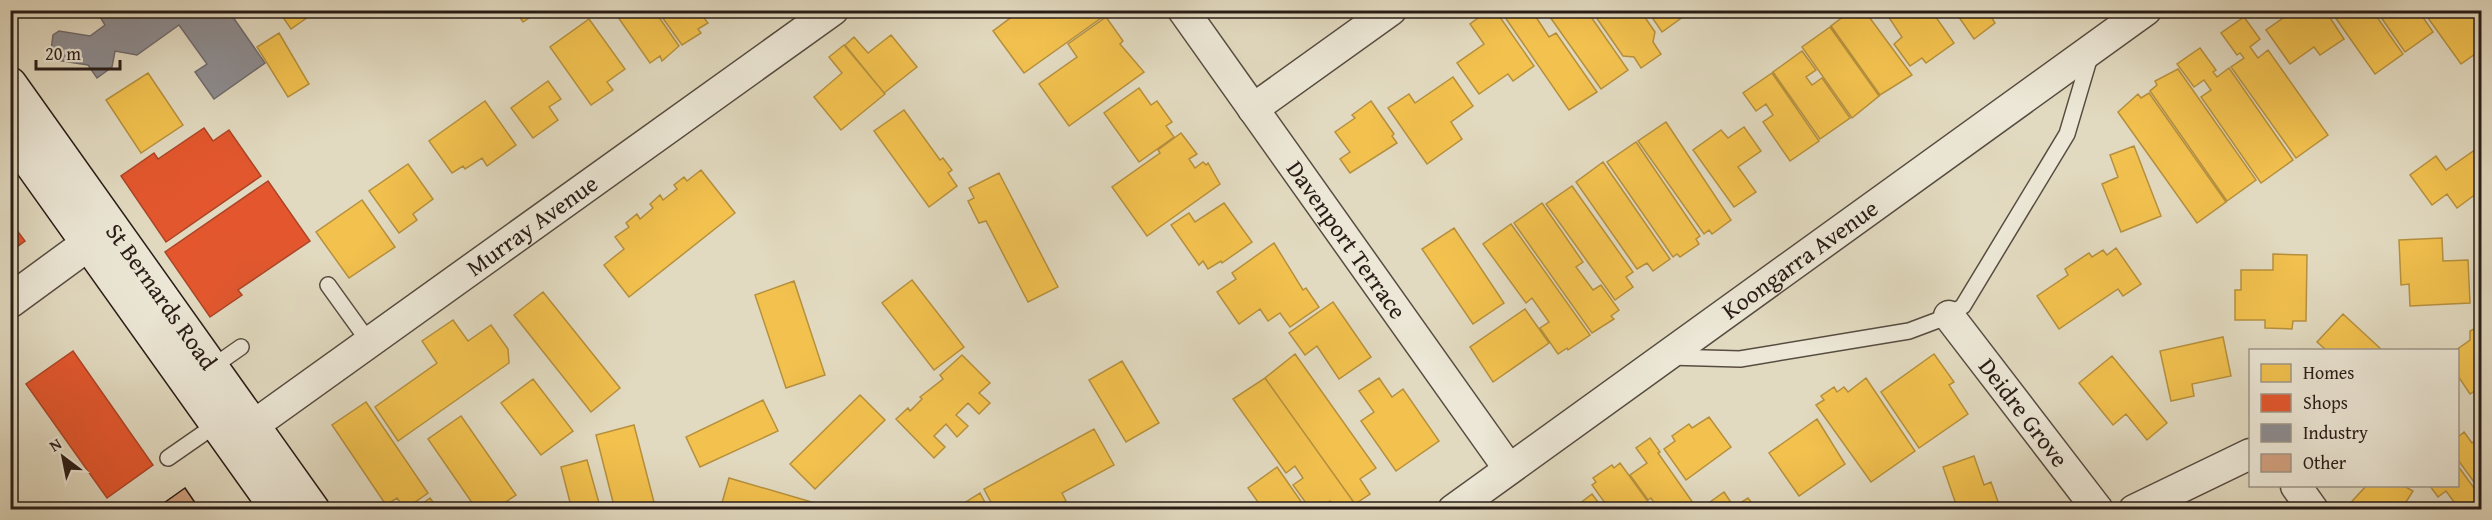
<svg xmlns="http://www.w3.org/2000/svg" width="2492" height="520" viewBox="0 0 2492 520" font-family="'Gentium Book Plus',serif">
  <rect width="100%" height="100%" fill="#e2dac0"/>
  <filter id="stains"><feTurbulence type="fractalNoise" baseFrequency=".00333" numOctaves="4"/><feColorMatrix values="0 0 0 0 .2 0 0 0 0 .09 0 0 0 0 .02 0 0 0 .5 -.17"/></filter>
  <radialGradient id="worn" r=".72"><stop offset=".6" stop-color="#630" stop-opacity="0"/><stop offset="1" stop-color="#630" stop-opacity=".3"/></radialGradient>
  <path fill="#f2c14e" stroke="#b6903d" stroke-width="1.5" d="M260,10h13l-9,7z
    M278,10h40l-27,19z
    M515,10h26l-18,12z
    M613,10h41l25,36 -17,15 -2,-5 -10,7z
    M657,10h41l10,13 -10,6 3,4 -19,12z
    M1021,10h89l1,1 -87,62 -31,-42z
    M1489,10h6l39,56 -21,15 -5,-7 -29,20 -22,-31 27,-19 -14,-20z
    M1500,10h42l-6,7 13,20 7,-4 41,59 -28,18z
    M1545,10h32l3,5 7,-4 41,59 -27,19z
    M1591,10h49l15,22 -2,10 8,12 -20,14 -7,-11 -11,-1z
    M1647,10h44v1l-29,21z
    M1852,10h12l48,65 -32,20 -49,-69z
    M1884,10h47l23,33 -28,20 -4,-5 -12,8 -16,-22 8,-7z
    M1954,10h33l8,13 -21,16z
    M2287,10h38l19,29 -24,16 -6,-8 -24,17 -24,-34 23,-16z
    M2330,10h42l31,44 -28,20z
    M2376,10h42l15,22 -28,20z
    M2439,10h43v39l-21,15 -33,-46z
    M1106,17l17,24 -3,3 24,28 -75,54 -30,-42 38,-27 -9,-13z
    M2244,17l16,22 -10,8 8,11 10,-8 60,85 -32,23 -65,-91 13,-9 -4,-5 -3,2 -16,-22z
    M589,19l36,50 -18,13 6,8 -22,15 -41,-58z
    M1830,27l49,69 -27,22 -50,-71z
    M279,33l30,51 -21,13 -31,-50z
    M891,35l26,32 -33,26 -39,-48 9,-8 14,16z
    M844,45l41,49 -44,36 -27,-33 28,-24 -13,-16z
    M2200,48l16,22 -3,2 4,5 12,-9 64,92 -32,23 -60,-86 10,-7 -7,-10 -10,7 -17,-23z
    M1802,51l14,19 -10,7 6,8 10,-7 28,40 -30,21 -47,-67z
    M2178,69l78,111 -29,21 -77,-110 7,-6 -2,-4z
    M148,73l35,52 -42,28 -35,-53z
    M1772,73l47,68 -29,20 -27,-39 10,-7 -7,-11 -10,7 -13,-18z
    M1453,77l20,29 -22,16 11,17 -35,25 -39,-56 21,-14 6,9z
    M548,81l13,18 -12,8 9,13 -25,18 -22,-30z
    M1139,88l12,17 6,-4 15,21 -6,4 8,11 -35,25 -35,-49z
    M2149,93l77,109 -29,21 -79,-111 20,-18 3,4z
    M485,101l31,44 -29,21 -5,-8 -17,11 -2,-3 -11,7 -23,-32z
    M1371,101l23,33 -2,2 5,7 -47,30 -10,-14 10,-7 -15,-20 20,-14 -3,-3z
    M904,110l36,50 3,-2 9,12 -4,3 9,13 -28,21 -55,-76z
    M1666,122l65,98 -19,14 -3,-4 -5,4 -66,-93z
    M1744,127l17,24 -23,16 18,25 -22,15 -41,-57 28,-20 7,8z
    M1181,133l16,21 -8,5 6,9 8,-6 3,3 2,-2 12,21 -73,52 -35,-49 48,-34 -2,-3z
    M1636,142l64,94 -4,3 3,5 -19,13 -3,-3 -4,3 -66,-95z
    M2482,145v49l-2,-3 -23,17 -10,-14 -15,11 -22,-30 26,-19 10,14z
    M2134,146l27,70 -40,16 -19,-48 16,-7 -8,-22z
    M1603,162l67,97 -17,12 -6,-8 -10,6 -61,-87z
    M408,164l25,35 -20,15 4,6 -18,13 -30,-42z
    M701,170l34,43 -106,84 -25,-32 20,-16 -9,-12 14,-10 -3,-4 11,-9 3,5 13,-11 -3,-4 10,-9 3,5 14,-11 -3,-4 10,-8 3,4z
    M999,173l59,114 -30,15 -42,-81 -7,2 -11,-22 6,-3 -5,-10z
    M1572,186l61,86 -7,5 7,10 -18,13 -69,-96z
    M362,200l33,47 -46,31 -33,-46z
    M1224,203l28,39 -30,21 -1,-2 -13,8 -5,-8 -4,4 -28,-40 18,-12 6,9z
    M1542,203l41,59 -7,5 17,23 8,-5 18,25 -8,6 3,3 -22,14 -78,-110z
    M1511,224l79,111 -22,15 -1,-2 -9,6 -18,-26 9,-6 -17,-24 -6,5 -43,-59z
    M1454,228l50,75 -31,21 -51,-75z
    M2442,238l1,23 25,-1 2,43 -60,3 -1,-22 -8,1 -2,-45z
    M1274,243l29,47 3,-2 13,19 -29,20 -10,-14 -12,8 -8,-12 -21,15 -22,-32 19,-13 -4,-6z
    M2116,248l25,36 -18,12 -5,-7 -59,40 -22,-33 31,-21 -3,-6 24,-16 3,4 11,-7 4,5z
    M2273,254l34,1 -1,66h-13l-1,8 -27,-1v-8h-30v-30h6v-20h32z
    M912,280l52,67 -30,23 -52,-67z
    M794,281l31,94 -39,13 -31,-93z
    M543,292l77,96 -29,24 -77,-97z
    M1333,302l38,55 -32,22 -22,-33 -12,9 -16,-22z
    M1525,309l24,34 -56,39 -23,-35z
    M2343,314l39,36h-56l-9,-8z
    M453,320l15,21 23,-16 17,24 1,14 -111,78 -23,-34 62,-44 -15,-22z
    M2478,327l4,1v58l-12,8 -12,-18 -2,-26 14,-10v-9z
    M2223,337l8,39 -39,8 2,12 -23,5 -11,-50z
    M1295,354l81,114 -16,11 10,15 -15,10 -90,-126z
    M1934,354l20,28 -5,3 19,29 -49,34 -38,-56z
    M962,355l28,28 -11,10 11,10 -11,11 -11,-11 -12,12 12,11 -11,11 -11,-13 -12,12 11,11 -11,11 -38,-39 12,-11 2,3 12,-12 -2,-2 23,-18 -3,-4z
    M2112,356l55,67 -20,17 -21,-26 -13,11 -34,-42z
    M1122,361l37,62 -33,19 -37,-62z
    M1265,378l90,126 -7,6h-12l-6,-9 -12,9h-7l-18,-25 10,-7 -8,-12 -9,7 -53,-74z
    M1379,378l13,19 11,-8 36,52 -43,30 -35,-50 13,-9 -15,-21z
    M1866,378l49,73 -44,31 -55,-77 8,-5 -3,-4 13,-9 3,5 7,-5 4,5z
    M533,379l40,52 -32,24 -40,-52z
    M860,395l25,25 -70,69 -25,-25z
    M763,400l15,31 -78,36 -14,-30z
    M366,402l62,91 -23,16 -8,-11 -11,7 -54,-80z
    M461,416l55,79 -22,15h-17l-49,-71z
    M1709,417l22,30 -45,33 -22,-31 11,-8 -3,-5 17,-12 3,4z
    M1817,419l28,45 -46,32 -30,-43z
    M634,425l22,85h-41l-19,-75z
    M1094,429l20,36 -52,28 4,8 -16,9h-55l-11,-21z
    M2464,432l8,11 10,-6v56l-24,-33v-23z
    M1650,438l10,14 -2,1 40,57h-39l-8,-12 -3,2 -18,-25 17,-12 -11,-15z
    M1974,456l10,29 7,-3 10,28h-43l-15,-43z
    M587,460l14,50h-29l-11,-43z
    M1620,463l34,47h-44l-18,-25 4,-3 -3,-4 19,-13 2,3z
    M2458,466l24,33v11h-35l-2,-2 9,-6 -8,-11 -8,6 -8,-11h28z
    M1277,467l30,43h-59l10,-8 -10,-14z
    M729,478l86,25 -2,7h-93z
    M2366,486h38l9,5 -12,19h-57z
    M1724,492l10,15 14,-9 7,9 6,-4 5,7h-62l-1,-3z
    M980,493l9,17h-36z
    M1592,494l12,16h-33z
    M430,498l9,12h-25z
    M1789,503l5,7h-15z"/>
  <path fill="#e4572e" stroke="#ac4527" stroke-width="1.5" d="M204,128l9,13 16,-11 32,46 -95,66 -45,-66 33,-23 4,6z
    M268,181l42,60 -72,49 4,5 -32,22 -45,-65z
    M10,197l4,5 -4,15z
    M10,221l15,20 -15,11z
    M73,351l80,114 -46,33 -81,-114z"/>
  <path fill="#8d8d92" stroke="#6f6b6d" stroke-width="1.5" d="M99,10h129l37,53 -51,36 -19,-27 12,-8 -28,-39 -42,30 -22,-4 -3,16 -15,11 -9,-13 -38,-6 3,-24 6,-4 31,5 15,-11 -6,-10z"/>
  <path fill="#d2a17f" stroke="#291c16" stroke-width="1.5" d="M185,488l15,22h-46z"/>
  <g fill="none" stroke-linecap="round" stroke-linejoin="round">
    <g stroke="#574c40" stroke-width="18">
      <path id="service" d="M328,285l41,57
        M1669,357l71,2 169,-28 40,-15 14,-10 104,-172 24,-81
        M211,368l30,-21
        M168,458l49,-34"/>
    </g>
    <g stroke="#574c40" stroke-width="33">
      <g id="minor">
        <path id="s1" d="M1183,10l326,459"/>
        <path d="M1253,109l138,-99"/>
        <path id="s2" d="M1949,316l149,194"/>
        <path id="s3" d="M233,440l600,-430"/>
        <path d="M2296,486l17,24"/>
        <path id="s4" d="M1453,510l693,-500"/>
        <path d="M2134,510l116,-56"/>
      </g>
    </g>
    <g stroke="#574c40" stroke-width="36">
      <path id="tertiary" d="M10,301l101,-74"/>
    </g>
    <g stroke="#291c16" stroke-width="36">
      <g id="secondary">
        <path id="s5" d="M10,84l303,426"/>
        <path d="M10,134l268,376"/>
      </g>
    </g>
    <use href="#service" stroke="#ece7d6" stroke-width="15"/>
    <use href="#minor" stroke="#ece7d6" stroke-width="30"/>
    <use href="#tertiary" stroke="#ece7d6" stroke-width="33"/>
    <use href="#secondary" stroke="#ece7d6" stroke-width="33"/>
  </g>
  <g text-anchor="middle" stroke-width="6" stroke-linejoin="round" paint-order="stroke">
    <g font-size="24" fill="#291c16" stroke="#ece7d6">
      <text dy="8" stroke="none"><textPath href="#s3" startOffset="368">Murray Avenue</textPath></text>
      <text dy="8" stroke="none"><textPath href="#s1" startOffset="282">Davenport Terrace</textPath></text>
      <text dy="8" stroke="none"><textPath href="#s4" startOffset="428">Koongarra Avenue</textPath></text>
      <text dy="8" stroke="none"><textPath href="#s5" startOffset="261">St Bernards Road</textPath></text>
      <text dy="8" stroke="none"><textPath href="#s2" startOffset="122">Deidre Grove</textPath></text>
    </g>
  </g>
  <rect width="2492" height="520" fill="none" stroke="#e2dac0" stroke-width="36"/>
  <rect x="12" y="12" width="2468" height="496" fill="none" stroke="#291c16" stroke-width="3"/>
  <rect x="18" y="18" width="2456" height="484" fill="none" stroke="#291c16" stroke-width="1.5"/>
  <rect x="2249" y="349" width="210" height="138" fill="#ece7d6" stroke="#9e9689" stroke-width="1.5"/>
  <rect x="2261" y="364" width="30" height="18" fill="#f2c14e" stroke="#9e9689" stroke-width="1.5"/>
  <text x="2303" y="379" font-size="18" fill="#291c16">Homes</text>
  <rect x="2261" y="394" width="30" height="18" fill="#e4572e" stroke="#9e9689" stroke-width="1.5"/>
  <text x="2303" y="409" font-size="18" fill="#291c16">Shops</text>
  <rect x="2261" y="424" width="30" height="18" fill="#8d8d92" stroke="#9e9689" stroke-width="1.5"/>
  <text x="2303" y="439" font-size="18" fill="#291c16">Industry</text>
  <rect x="2261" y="454" width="30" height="18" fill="#d2a17f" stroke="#9e9689" stroke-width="1.5"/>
  <text x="2303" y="469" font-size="18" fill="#291c16">Other</text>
  <g transform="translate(63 457) rotate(328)" stroke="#ece7d6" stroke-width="4.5" paint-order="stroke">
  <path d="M0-4.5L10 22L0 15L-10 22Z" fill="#291c16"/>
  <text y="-9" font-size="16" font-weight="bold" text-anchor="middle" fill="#291c16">N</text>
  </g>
  <path d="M36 60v9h84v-9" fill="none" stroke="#291c16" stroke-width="3"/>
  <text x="45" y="60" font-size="18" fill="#291c16" stroke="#ece7d6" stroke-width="4.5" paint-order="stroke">20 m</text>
  <rect width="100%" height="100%" filter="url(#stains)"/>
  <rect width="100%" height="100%" fill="url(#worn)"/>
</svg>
